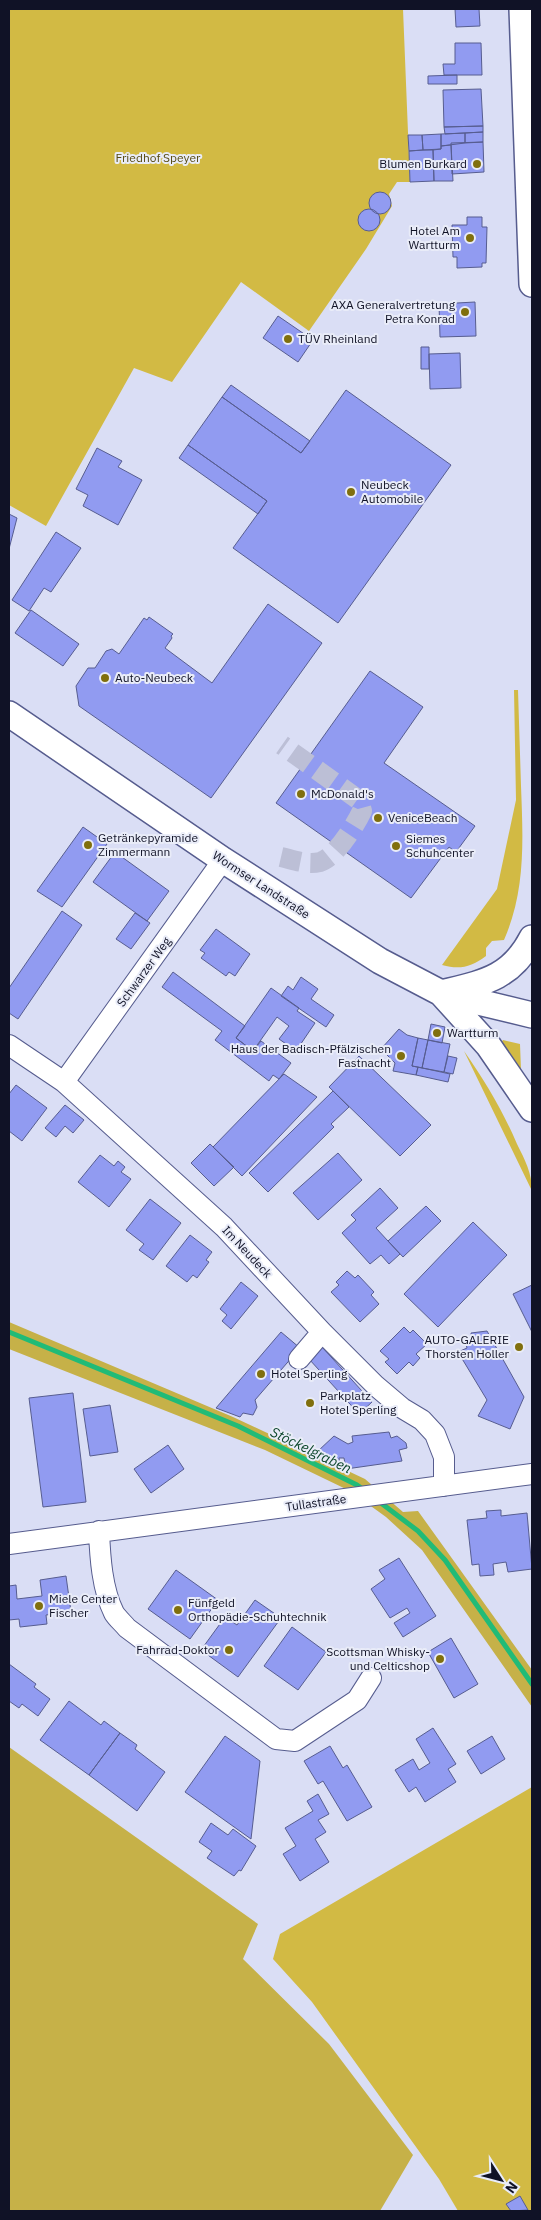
<svg xmlns="http://www.w3.org/2000/svg" width="541" height="2220" viewBox="0 0 541 2220" font-family="'IBM Plex Sans',sans-serif">
  <rect width="100%" height="100%" fill="#dadef5"/>
  <path fill="#d2ba44" d="M9,9h394l7,173h-13l-8,12 3,12 -26,43 -57,82 -68,-49 -69,100 -38,-14 -88,158 -37,-21z
    M514,690h4c1,32 2,64 3,96 2,53 5,104 -17,154l-12,1 -6,7v8c-15,11 -26,14 -44,9l55,-76 19,-89z
    M503,1040l17,4 1,26h-7l-15,-24z
    M464,1051c21,30 39,60 53,93 8,16 15,29 15,47z
    M532,1787v424h-74l-19,-32 -127,-177 -39,-43 7,-25z"/>
  <path fill="#c6b148" d="M9,1322l224,95 132,62 38,33 15,-1 114,159v37l-110,-157 -36,-33 -36,-26 -85,-41 -256,-101z
    M9,1747l249,177 -15,35 86,85 84,111 -33,56h-371z"/>
  <g fill="none" stroke-linecap="round" stroke-linejoin="round">
    <path stroke="#21bb77" stroke-width="5" d="M9,1332l229,94 119,59 7,5
      M377,1500l41,31 27,29 87,124"/>
  </g>
  <path fill="#919bf1" stroke="#575d90" d="M455,9h24l1,17 -24,1z
    M455,43h26l1,32h-38l-1,-11h12z
    M457,75v9h-29v-8z
    M481,89l2,37 -39,1 -1,-37z
    M483,126v6l-38,2 -1,-7z
    M483,132v10l-18,1v-10z
    M465,133v10l-24,3v-12z
    M441,134v15l-18,1 -1,-15z
    M408,135h14l1,15 -14,1z
    M483,142l1,30 -32,2 -1,-31z
    M451,145l2,36h-19l-1,-31 8,-1v-3z
    M423,150h10l1,31 -24,1 -1,-31z
    M369 203a11 11 0 1 1 22 0a11 11 0 1 1-22 0Z
    M358 220a11 11 0 1 1 22 0a11 11 0 1 1-22 0Z
    M467,217h15v10h5l-1,36h-4v4l-25,1v-11h-4l-1,-32h15z
    M475,302l1,34 -36,1 -1,-33z
    M278,316l35,24 -15,22 -35,-24z
    M421,347h8v22h-8z
    M460,353l1,35 -31,1 -1,-35z
    M231,385l79,56 -9,12 -79,-56z
    M346,390l105,75 -113,158 -105,-75 34,-47 -79,-56 34,-48 79,56z
    M188,445l79,56 -9,13 -79,-56z
    M97,448l25,13 -4,6 24,13 -24,45 -35,-19 5,-11 -12,-6z
    M9,514l8,4 -8,31z
    M56,532l25,16 -30,44 -7,-4 -15,23 -17,-11z
    M268,604l54,39 -111,155 -132,-92 -3,-20 12,-18h7l11,-17 6,-2 7,5 25,-36 3,2 2,-3 24,17 -2,2 1,2 -7,10 47,35z
    M31,610l48,34 -16,22 -48,-33z
    M370,671l53,36 -39,56 91,63 -19,26 -7,-5 -38,51 -135,-95z
    M83,827l24,17 -45,63 -25,-16z
    M115,852l54,39 -22,30 -54,-39z
    M62,911l20,14 -64,94 -9,-6v-25z
    M135,913l15,10 -19,26 -15,-10z
    M216,929l34,25 -15,22 -6,-4 -3,4 -25,-18 4,-5 -5,-3z
    M173,972l72,54 -9,12 17,13 8,-10 30,22 -12,16 -6,-4 -4,6 -54,-41 7,-9 -60,-44z
    M301,977l17,12 -7,10 23,16 -8,12 -45,-31 7,-10 5,4z
    M271,988l28,20 -2,3 18,12 -19,28 -17,-12 10,-13 -12,-9 -24,34 -17,-13z
    M431,1024l14,3 -3,16 -14,-3z
    M399,1029l8,6 11,3 -6,28 6,1 -2,8 -23,-4 2,-8 -14,-14z
    M418,1038l10,2 -6,28 -10,-2z
    M428,1040l22,4 -6,28 -22,-4z
    M359,1056l72,69 -31,31 -71,-69z
    M448,1056l9,2 -4,16 -9,-2z
    M418,1067l32,7 -2,8 -32,-7z
    M284,1074l33,23 -75,79 -29,-29z
    M16,1085l31,23 -25,33 -13,-10v-37z
    M333,1091l16,16 -18,17 3,3 -66,65 -19,-19z
    M65,1105l19,15 -11,13 -8,-7 -9,11 -11,-9z
    M210,1144l24,23 -20,19 -23,-23z
    M338,1153l24,27 -44,40 -25,-27z
    M100,1155l14,11 4,-5 7,6 -4,5 10,7 -22,28 -31,-25z
    M380,1188l18,20 -22,20 24,26 -11,10 -8,-9 -11,9 -28,-31 14,-13 -5,-5z
    M150,1199l31,24 -28,37 -14,-10 5,-6 -18,-14z
    M426,1206l15,15 -38,36 -15,-16z
    M473,1222l34,33 -69,72 -34,-33z
    M190,1235l22,17 -6,8 3,2 -12,16 -4,-3 -6,7 -21,-16z
    M347,1271l8,7 3,-3 16,17 -3,3 8,9 -19,18 -29,-30 8,-7 -3,-3z
    M241,1282l17,14 -27,33 -9,-8 5,-6 -7,-6z
    M532,1285v47l-19,-38z
    M404,1327l6,6 3,-3 14,14 -11,10 4,4 -7,8 -4,-4 -12,12 -12,-12 4,-3 -9,-8z
    M487,1331l37,66 -14,32 -32,-13 9,-16 -29,-48 9,-4 -2,-7 7,-1 -1,-7z
    M281,1332l19,16 -45,52 2,7 -4,8 -10,-2 -3,4 -24,-9z
    M322,1347l50,55 -13,12 -50,-55z
    M73,1393l13,109 -43,5 -14,-109z
    M110,1405l8,47 -28,4 -7,-47z
    M389,1432l2,6 6,-2 9,7 1,5 -8,2 3,11 -56,8 -2,-11h-5l1,7 -22,-14 16,-15 14,8 5,-2 -1,-6z
    M168,1445l16,24 -33,24 -17,-24z
    M501,1510v6l26,-3 5,56 -24,3 -2,-10 -13,2 1,11 -14,1 -1,-12 -7,1 -5,-45 20,-2 -1,-7z
    M399,1558l37,58 -33,21 -9,-14 16,-10 -3,-5 -17,10 -19,-29 14,-10 -6,-9z
    M176,1570l42,30 -28,39 -42,-30z
    M66,1576l5,36 -25,3 1,9 -27,3 -1,-8 -10,1v-34l7,-1 1,14 25,-3 -2,-16z
    M255,1600l26,18 -43,59 -37,-27 24,-33 12,8z
    M292,1627l34,25 -28,38 -34,-24z
    M451,1638l27,46 -24,14 -26,-46z
    M9,1664l27,20 -2,3 16,12 -12,17 -16,-12 -3,4 -10,-7z
    M69,1701l32,24 3,-4 16,12 -31,42 -49,-35z
    M433,1728l23,36 -8,5 8,13 -31,20 -9,-15 -7,5 -14,-22 18,-11 6,11 11,-7 -14,-24z
    M120,1733l17,12 -2,4 30,23 -28,39 -48,-36z
    M225,1736l35,25 -9,78 -66,-47z
    M492,1736l13,23 -24,15 -14,-23z
    M330,1746l13,22 4,-3 25,42 -25,14 -24,-40 -5,3 -14,-23z
    M318,1794l11,20 -11,6 8,12 -11,7 14,23 -29,19 -17,-27 13,-8 -11,-18 28,-17 -6,-10z
    M211,1823l17,12 5,-6 23,17 -15,25 -2,-1 -5,6 -27,-18 5,-7 -13,-9z
    M520,2196l8,14 -17,1 -5,-7z"/>
  <g fill="none" stroke-linecap="round" stroke-linejoin="round">
    <path stroke="#bcbfd6" stroke-width="20" stroke-dasharray="20 10" stroke-linecap="butt" d="M281,857c13,3 26,8 39,5 15,-4 36,-38 42,-51l-3,-11 -77,-55"/>
    <g stroke="#565c8e" stroke-width="22">
      <path id="minor" d="M9,1045l55,37 160,145 98,105 54,54 26,22 20,12 13,14 9,23v29
        M64,1082l159,-222
        M299,1359l23,-27
        M99,1531c1,26 3,58 15,82 3,5 9,10 13,15l149,111 19,2 62,-41 14,-22
        M9,1544l523,-70"/>
    </g>
    <g stroke="#565c8e" stroke-width="28">
      <path id="major" d="M522,9l10,275
        M9,714l214,146 157,101 61,32 91,22
        M441,993l47,52 44,64
        M441,993c41,-10 70,-14 91,-55"/>
    </g>
    <use href="#minor" stroke="#fff" stroke-width="20"/>
    <use href="#major" stroke="#fff" stroke-width="25"/>
  </g>
  <g fill="#806f0d" stroke="#e9ecf8" stroke-width="2">
    <circle cx="477" cy="164" r="5"/>
    <circle cx="470" cy="238" r="5"/>
    <circle cx="465" cy="312" r="5"/>
    <circle cx="288" cy="339" r="5"/>
    <circle cx="351" cy="492" r="5"/>
    <circle cx="105" cy="678" r="5"/>
    <circle cx="301" cy="794" r="5"/>
    <circle cx="378" cy="818" r="5"/>
    <circle cx="88" cy="845" r="5"/>
    <circle cx="396" cy="846" r="5"/>
    <circle cx="437" cy="1033" r="5"/>
    <circle cx="401" cy="1056" r="5"/>
    <circle cx="519" cy="1347" r="5"/>
    <circle cx="261" cy="1374" r="5"/>
    <circle cx="310" cy="1403" r="5"/>
    <circle cx="39" cy="1606" r="5"/>
    <circle cx="178" cy="1610" r="5"/>
    <circle cx="229" cy="1650" r="5"/>
    <circle cx="440" cy="1659" r="5"/>
  </g>
  <g text-anchor="middle" stroke-width="4" stroke-linejoin="round" paint-order="stroke">
    <g font-size="12" fill="#574b13" stroke="#e9ecf8">
      <text x="158" y="162">Friedhof Speyer</text>
    </g>
    <g font-size="12" fill="#101226" stroke="#e9ecf8" text-anchor="start">
      <text x="467" y="168" text-anchor="end">Blumen Burkard</text>
      <text x="460" y="235" text-anchor="end">Hotel Am<tspan x="460" dy="14">Wartturm</tspan></text>
      <text x="455" y="309" text-anchor="end">AXA Generalvertretung<tspan x="455" dy="14">Petra Konrad</tspan></text>
      <text x="298" y="343">TÜV Rheinland</text>
      <text x="361" y="489">Neubeck<tspan x="361" dy="14">Automobile</tspan></text>
      <text x="115" y="682">Auto-Neubeck</text>
      <text x="311" y="798">McDonald's</text>
      <text x="388" y="822">VeniceBeach</text>
      <text x="98" y="842">Getränkepyramide<tspan x="98" dy="14">Zimmermann</tspan></text>
      <text x="406" y="843">Siemes<tspan x="406" dy="14">Schuhcenter</tspan></text>
      <text x="447" y="1037">Wartturm</text>
      <text x="391" y="1053" text-anchor="end">Haus der Badisch-Pfälzischen<tspan x="391" dy="14">Fastnacht</tspan></text>
      <text x="509" y="1344" text-anchor="end">AUTO-GALERIE<tspan x="509" dy="14">Thorsten Holler</tspan></text>
      <text x="271" y="1378">Hotel Sperling</text>
      <text x="320" y="1400">Parkplatz<tspan x="320" dy="14">Hotel Sperling</tspan></text>
      <text x="49" y="1603">Miele Center<tspan x="49" dy="14">Fischer</tspan></text>
      <text x="188" y="1607">Fünfgeld<tspan x="188" dy="14">Orthopädie-Schuhtechnik</tspan></text>
      <text x="219" y="1654" text-anchor="end">Fahrrad-Doktor</text>
      <text x="430" y="1656" text-anchor="end">Scottsman Whisky-<tspan x="430" dy="14">und Celticshop</tspan></text>
    </g>
    <g font-size="12" fill="#101226" stroke="#e9ecf8">
      <text transform="translate(261 885) rotate(33)" y="4">Wormser Landstraße</text>
      <text transform="translate(144 972) rotate(-54)" y="4">Schwarzer Weg</text>
      <text transform="translate(247 1252) rotate(47)" y="4">Im Neudeck</text>
      <text transform="translate(316 1503) rotate(-8)" y="4">Tullastraße</text>
    </g>
    <g font-size="14" font-style="italic" fill="#0d472c" stroke="#e9ecf8">
      <text transform="translate(311 1450) rotate(26)" y="5">Stöckelgraben</text>
    </g>
  </g>
  <rect width="541" height="2220" fill="none" stroke="#101226" stroke-width="20"/>
  <g transform="translate(501 2180) rotate(126)" stroke="#e9ecf8" stroke-width="4" paint-order="stroke">
  <path d="M0-4L9 19L0 12L-9 19Z" fill="#101226"/>
  <text y="-8" font-size="14" font-weight="bold" text-anchor="middle" fill="#101226">N</text>
  </g>
</svg>
